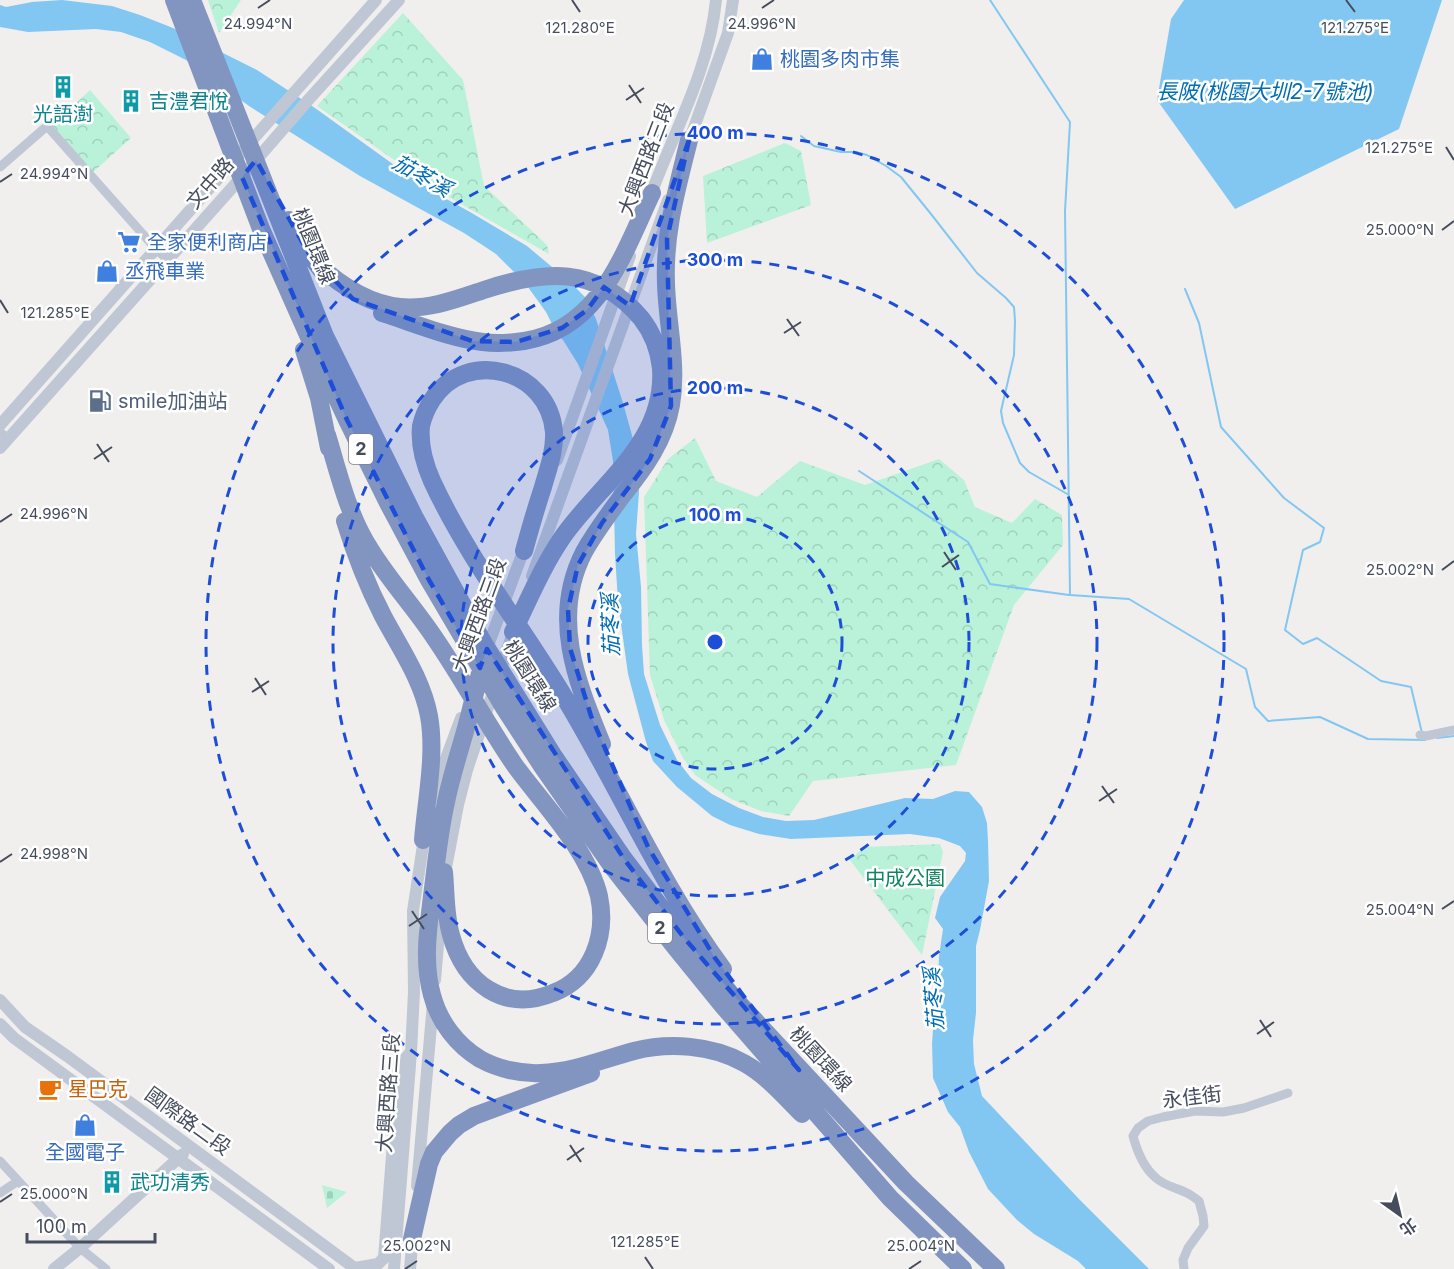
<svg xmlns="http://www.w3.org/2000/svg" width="1454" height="1269" viewBox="0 0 1454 1269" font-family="Inter,'Noto Sans TC',sans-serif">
  <defs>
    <pattern id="forest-crowns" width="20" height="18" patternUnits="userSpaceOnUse" patternTransform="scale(1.5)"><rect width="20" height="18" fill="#b9f2d9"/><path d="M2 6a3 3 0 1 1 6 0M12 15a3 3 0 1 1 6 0" fill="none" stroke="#a0d1bd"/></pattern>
    <pattern id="cemetery-stones" width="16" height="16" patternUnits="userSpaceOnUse" patternTransform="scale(1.5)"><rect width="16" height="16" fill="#b9f2d9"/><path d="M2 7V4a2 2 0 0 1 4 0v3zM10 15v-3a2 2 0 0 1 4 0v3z" fill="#a0d1bd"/></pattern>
  </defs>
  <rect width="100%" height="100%" fill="#f1eeee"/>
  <path fill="url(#forest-crowns)" d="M208,0h33l-22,33z
    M403,13l60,67 21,106 63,59 2,9 -109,-62 -123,-86z
    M90,90l41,48 -39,35 -41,-46z
    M785,143l16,8 10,54 -104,38 -4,-67z
    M695,438l21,43 41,16 43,-36 65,24 74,-26 25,21 11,27 37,16 23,-24 27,16 1,30 -49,60 -58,160 -143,16 -24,35 -28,-5 -30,-12 -36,-24 -12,-17 -19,-38 -14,-45 -6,-178 24,-38z
    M940,844l3,8 -21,103 -72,-95 14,-13z"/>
  <path fill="url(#cemetery-stones)" d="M322,1185l25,7 -20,16z"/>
  <path fill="#82c7f2" d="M62,0l50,6 28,9 33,13 84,42 58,38 93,67 33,21 29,16 57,34 43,36 15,15 11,22 27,84 10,36 5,31 1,22 -3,42 5,53 1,58 2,29 16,51 17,35 14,18 21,16 27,14 24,9 23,4 28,-1 91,-22 28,1 22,-8 14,1 13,15 5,16 1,18 1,40 -9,49 -4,16v67l-3,27 1,24 8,32 97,103 70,70h-63l-8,-8 -44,-27 -17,-14 -29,-31 -19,-37 -9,-25 -12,-15 -15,-34 -1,-34 2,-30 4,-27 1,-31 4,-27 -8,-11 5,-21 25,-36 1,-8 -6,-7 -21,-8 -29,-4 -119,5 -32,-5 -29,-9 -18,-9 -35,-29 -24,-26 -7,-19 -18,-68 -10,-72 -3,-48 -2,-93 -5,-31 -30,-66 -15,-24 -6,-6 -11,-22 -21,-29 -29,-29 -32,-21 -104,-57 -111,-70 -63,-46 -36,-18 -29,-10 -25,-3 -68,3 -28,-5v-22l6,2 26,-5z
    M1184,0h258l-43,129 -164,80 -78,-109 14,-81z"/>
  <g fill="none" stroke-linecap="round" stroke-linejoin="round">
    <path stroke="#82c7f2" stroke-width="2" d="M990,0l80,122 -5,89 5,384 59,4 117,70 9,38 13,14 52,-4 48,22 57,1
      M801,136l13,10 27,6h15l11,3 19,11 15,11 30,37 46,59 29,25 8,9 1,14 -1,34 -13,56 2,12 17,40 9,9 40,23
      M1185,289l14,34 22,104 63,71 40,30 -4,14 -17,8 -18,80 18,14 14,-6 64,43 30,6 11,46
      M859,471l109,71 22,42 79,11
      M1437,738l17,-2"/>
    <path stroke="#c0c7d4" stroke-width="9" d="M0,167l47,-41 109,123 12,11
      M0,432l8,7
      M1420,735l6,1 28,-6
      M0,1161l80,87 26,21
      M0,1193l18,-12
      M1184,1269l-1,-9 5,-12 16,-22 -1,-10 -4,-15c-4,-3 -8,-6 -12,-8 -10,-5 -22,-7 -31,-15 -12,-10 -19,-27 -23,-42l5,-8 10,-7 15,-4 32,-6 28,1 21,-4 44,-15"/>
    <path stroke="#c0c7d4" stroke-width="12" d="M687,147l41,-114 5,-33
      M649,200c24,-68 60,-128 67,-200
      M0,425l376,-425
      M0,448l231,-259 79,-91 89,-98
      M557,460l73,-204
      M532,576l136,-376
      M486,651l40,-107
      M434,798l11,-37 16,-43
      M444,878l14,-73 9,-35 48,-143
      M435,980l6,-70
      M0,1000l25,27 42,29 289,213
      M0,1024l14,14 315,231
      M417,1186l16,-183
      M355,1268l23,-4 6,-6 15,-192 12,-14
      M54,1269l26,-21 103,-94
      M394,1269l17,-217 3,-60 -1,-81 12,-79
      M410,1269l3,-36"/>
    <path stroke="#8295c1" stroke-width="18" d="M174,0l87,229 51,115 35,76 41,83 41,77 74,126 39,60 72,103 61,78 48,59 167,192 73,71
      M192,0l133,336 89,180 69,126 70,113 71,104 61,80 48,58 173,186 90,86
      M289,220l20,34 14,18
      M317,264c23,21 51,40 83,43 29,3 57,-8 84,-17 60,-20 112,-25 157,28 11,14 18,32 20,50 5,73 -59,114 -97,167 -21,30 -35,64 -51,97
      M382,313c32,10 67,25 101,29 13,2 27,1 41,-1 76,-12 99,-87 128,-148
      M304,350l15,48 10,50
      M327,435c12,39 21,80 43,114 19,31 44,58 64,88 29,42 53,88 82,130 28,38 72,83 83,129 8,39 -6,82 -46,97 -49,20 -89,-10 -102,-58 -6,-20 -5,-42 -7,-63
      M345,521c10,33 22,64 38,95 17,32 39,63 46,100 7,39 -3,85 -6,124
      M524,551c6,-22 12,-43 19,-64 5,-18 12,-36 11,-55 -5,-63 -88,-85 -122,-32 -5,8 -9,17 -11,26 -2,20 3,37 11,55 35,76 88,143 131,214 55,90 97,189 160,274
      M483,662c-6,22 -11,44 -17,66 -7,25 -15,49 -20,74 -7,31 -10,63 -14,94 -4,33 -9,67 0,99 7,27 25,50 48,64 18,10 41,15 61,14 32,-1 63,-14 93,-22 35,-9 78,-6 110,12 22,12 40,33 58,51
      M602,744c-25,-62 -52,-126 -18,-192 11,-20 25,-38 38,-56 22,-27 43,-56 49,-91 7,-41 -4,-81 -5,-122 -2,-51 11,-94 23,-143
      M412,1239l17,-75 5,-12 16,-19 9,-8 15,-9 117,-43"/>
  </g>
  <path fill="#1d4ed8" fill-opacity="0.2" stroke="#1d4ed8" stroke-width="4.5" stroke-dasharray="12 8" stroke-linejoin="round" d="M689,140l-22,99 4,167 -21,53 -48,64 -24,42 -10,44 2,39 21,68 57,131 67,111 84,112 -114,-131 -61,-80 -137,-210 -7,19 -51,-88 -82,-160 -105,-243 14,-17 53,94 44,45 119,42 44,1 46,-14 25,-18 17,-23 26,19z"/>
  <path fill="none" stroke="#454d5d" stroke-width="2" d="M572,0l8,12M1346,0l9,12M258,8l12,-8M762,8l12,-8M629,85l12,18M626,100l18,-12M1446,147l8,13M0,182l12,-8M1442,230l12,-9M0,300l8,13M787,319l12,17M784,333l17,-11M97,444l12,18M94,459l18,-12M0,522l12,-8M944,552l12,18M942,567l17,-12M1442,570l12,-9M255,678l11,17M252,692l17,-11M1102,786l12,17M1099,801l18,-12M0,862l12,-8M1442,909l12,-8M412,911l12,18M409,926l18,-12M1260,1020l11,17M1257,1034l17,-12M570,1145l11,17M567,1160l17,-12M0,1202l12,-8M645,1257l8,12M405,1269l12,-8M909,1269l12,-8"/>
  <g fill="none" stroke="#1d4ed8" stroke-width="3" stroke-dasharray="10 8">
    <circle cx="715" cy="642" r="127"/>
    <circle cx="715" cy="642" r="254"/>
    <circle cx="715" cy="642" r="382"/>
    <circle cx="715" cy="642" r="509"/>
  </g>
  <defs>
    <g id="shop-bare" transform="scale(1.8)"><path d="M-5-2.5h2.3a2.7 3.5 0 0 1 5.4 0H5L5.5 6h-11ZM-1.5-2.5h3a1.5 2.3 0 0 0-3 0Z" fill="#3f7fe0" stroke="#fff" stroke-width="2.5" paint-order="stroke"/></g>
    <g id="building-bare" transform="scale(1.8)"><path d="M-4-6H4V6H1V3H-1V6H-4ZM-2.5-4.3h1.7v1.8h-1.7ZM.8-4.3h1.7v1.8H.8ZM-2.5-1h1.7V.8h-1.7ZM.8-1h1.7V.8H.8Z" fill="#0f9aa8" stroke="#fff" stroke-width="2.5" paint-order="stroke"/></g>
    <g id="supermarket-bare" transform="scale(1.8)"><path d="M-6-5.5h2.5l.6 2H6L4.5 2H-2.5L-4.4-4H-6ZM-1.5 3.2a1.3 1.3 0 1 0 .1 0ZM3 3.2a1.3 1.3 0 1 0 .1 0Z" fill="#3f7fe0" stroke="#fff" stroke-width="2.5" paint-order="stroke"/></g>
    <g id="fuel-bare" transform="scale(1.8)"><path d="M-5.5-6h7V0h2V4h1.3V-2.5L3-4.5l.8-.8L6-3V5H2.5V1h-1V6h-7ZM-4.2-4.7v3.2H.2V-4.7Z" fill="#5c6f8a" stroke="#fff" stroke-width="2.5" paint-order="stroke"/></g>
    <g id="cafe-bare" transform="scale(1.8)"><path d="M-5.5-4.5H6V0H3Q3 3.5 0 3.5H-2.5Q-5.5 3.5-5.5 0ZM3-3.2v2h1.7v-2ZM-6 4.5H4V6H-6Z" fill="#e8710a" stroke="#fff" stroke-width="2.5" paint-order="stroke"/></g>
  </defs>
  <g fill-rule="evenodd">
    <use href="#shop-bare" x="762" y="59"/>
    <use href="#building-bare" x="63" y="87"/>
    <use href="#building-bare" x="131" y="101"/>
    <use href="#supermarket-bare" x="129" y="242"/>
    <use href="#shop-bare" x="107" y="271"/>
    <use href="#fuel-bare" x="100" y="401"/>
    <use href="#cafe-bare" x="50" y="1089"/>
    <use href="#shop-bare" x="85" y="1125"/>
    <use href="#building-bare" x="112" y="1182"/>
  </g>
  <g text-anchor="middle" stroke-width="5" stroke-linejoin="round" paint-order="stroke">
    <g fill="#fff" stroke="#7d828e" stroke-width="1.5">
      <rect x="349" y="434" width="24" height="30" rx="4.5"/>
      <rect x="648" y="913" width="24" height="30" rx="4.5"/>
    </g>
    <g font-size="18" font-weight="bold" fill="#454d5d">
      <text x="361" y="455">2</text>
      <text x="660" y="934">2</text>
    </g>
    <g font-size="20" fill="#366cbe" stroke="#fff" text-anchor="start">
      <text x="780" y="66">桃園多肉市集</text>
      <text x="147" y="249">全家便利商店</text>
      <text x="125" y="278">丞飛車業</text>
      <text x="85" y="1159" text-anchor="middle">全國電子</text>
    </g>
    <g font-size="20" fill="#0d838f" stroke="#fff" text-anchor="start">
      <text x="149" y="108">吉澧君悅</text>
      <text x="63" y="121" text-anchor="middle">光語澍</text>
      <text x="130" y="1189">武功清秀</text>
    </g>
    <g font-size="20" fill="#454d5d" stroke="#fff">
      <text transform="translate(646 159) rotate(-69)" y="7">大興西路三段</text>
      <text transform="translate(210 183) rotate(-49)" y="7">文中路</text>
      <text transform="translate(314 246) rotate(68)" y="7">桃園環線</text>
      <text transform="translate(479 615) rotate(-70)" y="7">大興西路三段</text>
      <text transform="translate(530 676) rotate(58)" y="7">桃園環線</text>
      <text transform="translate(821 1059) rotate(47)" y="7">桃園環線</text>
      <text transform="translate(388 1093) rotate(-86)" y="7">大興西路三段</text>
      <text transform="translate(1192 1097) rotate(-7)" y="7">永佳街</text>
      <text transform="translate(188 1121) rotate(36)" y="7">國際路二段</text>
    </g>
    <g font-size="20" fill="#4e5e75" stroke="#fff" text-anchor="start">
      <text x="118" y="408">smile加油站</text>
    </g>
    <g font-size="20" fill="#10845f" stroke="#fff">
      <text x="905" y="885">中成公園</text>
    </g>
    <g font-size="20" fill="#c56008" stroke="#fff" text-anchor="start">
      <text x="68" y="1096">星巴克</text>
    </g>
    <g font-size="21" font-style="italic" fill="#016db3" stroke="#fff">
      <text x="1265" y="99">長陂(桃園大圳2-7號池)</text>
      <text transform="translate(422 176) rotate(29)" y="7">茄苳溪</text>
      <text transform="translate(611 625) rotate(-92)" y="7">茄苳溪</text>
      <text transform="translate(934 999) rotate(-94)" y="7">茄苳溪</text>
    </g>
  </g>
  <g font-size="15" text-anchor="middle" fill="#454d5d" stroke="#fff" stroke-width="5" stroke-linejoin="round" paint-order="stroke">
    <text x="258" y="29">24.994°N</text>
    <text x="762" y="29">24.996°N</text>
    <text x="580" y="33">121.280°E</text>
    <text x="1355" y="33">121.275°E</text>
    <text x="1399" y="153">121.275°E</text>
    <text x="54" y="179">24.994°N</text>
    <text x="1400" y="235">25.000°N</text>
    <text x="55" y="318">121.285°E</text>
    <text x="54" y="519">24.996°N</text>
    <text x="1400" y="575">25.002°N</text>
    <text x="54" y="859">24.998°N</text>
    <text x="1400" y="915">25.004°N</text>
    <text x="54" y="1199">25.000°N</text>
    <text x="645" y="1247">121.285°E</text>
    <text x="417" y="1251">25.002°N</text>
    <text x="921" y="1251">25.004°N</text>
  </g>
  <circle cx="715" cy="642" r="9" fill="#1d4ed8" stroke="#fff" stroke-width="3"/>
  <g font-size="18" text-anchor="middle" font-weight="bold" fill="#1d4ed8" stroke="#fff" stroke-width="5" stroke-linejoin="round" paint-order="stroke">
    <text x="715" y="139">400 m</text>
    <text x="715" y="266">300 m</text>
    <text x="715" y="394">200 m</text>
    <text x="715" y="521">100 m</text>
  </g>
  <g transform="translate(1400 1215) rotate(146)" stroke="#ffffff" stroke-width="4.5" paint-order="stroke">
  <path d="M0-4.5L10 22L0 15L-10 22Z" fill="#454d5d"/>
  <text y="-9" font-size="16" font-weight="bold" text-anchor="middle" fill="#454d5d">北</text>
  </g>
  <path d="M27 1233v9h128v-9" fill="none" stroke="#454d5d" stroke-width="3"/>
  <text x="36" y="1233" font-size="18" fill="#454d5d" stroke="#ffffff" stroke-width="4.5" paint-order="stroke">100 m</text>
</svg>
